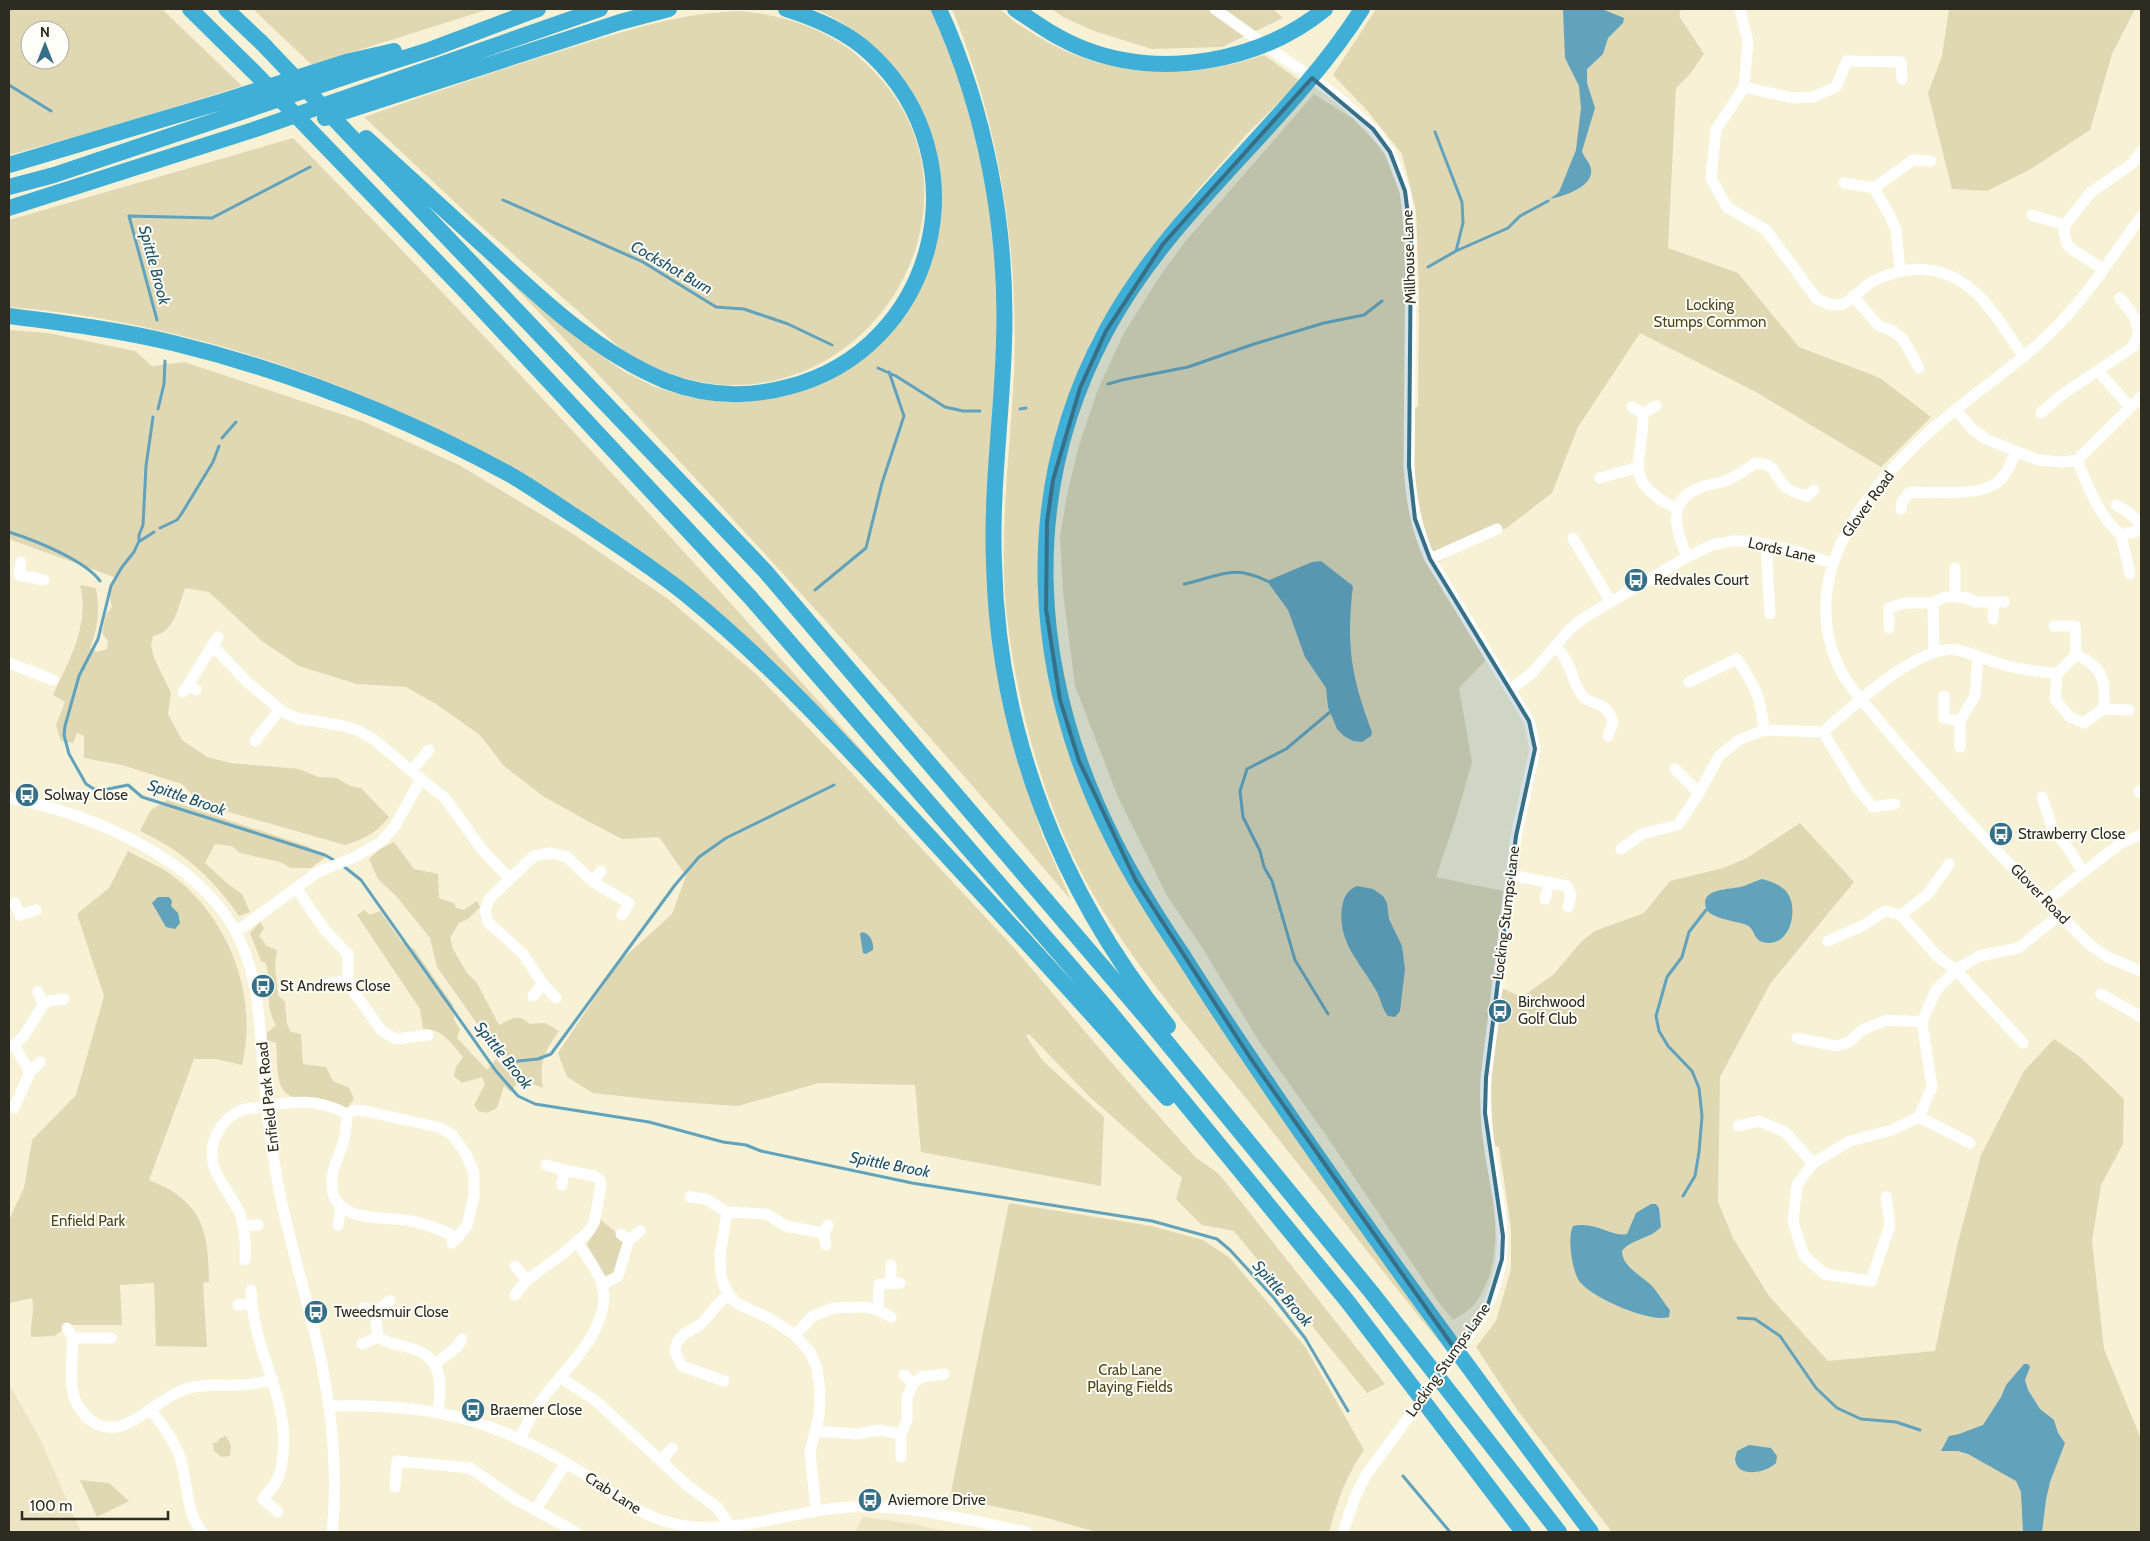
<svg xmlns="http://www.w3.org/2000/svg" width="2150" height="1541" viewBox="0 0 2150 1541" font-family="Cabin,sans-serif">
  <rect width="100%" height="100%" fill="#f7f1d5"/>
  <path fill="#ece4c2" d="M9,1384l31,55 41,93h-72z
    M863,1517l50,7 37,8h-95z"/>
  <path fill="#e0d8b3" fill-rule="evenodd" d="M9,9h153l80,77 -145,45 -88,24zM30,30h30v30h-30z
    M253,9h236l-177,56z
    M813,9h120l32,81 29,128 5,101 -9,175 31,277 22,66 28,63c-187,-219 -381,-431 -580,-638l103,88 29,21 32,16 34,10 35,4 134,-42 78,-115c16,-74 -6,-140 -59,-193 -17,-18 -40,-34 -64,-42z
    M952,9c14,0 32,-3 45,0 6,1 13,9 18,13 15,10 30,19 46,27 65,30 136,29 203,6l36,26 -54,54 -50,57 -22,28 -82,119 -22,54 -30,172 55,249 215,342 133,191c-64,-81 -129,-163 -194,-245 -54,-67 -113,-133 -156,-208 -47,-82 -73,-176 -85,-268 -11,-84 2,-169 6,-253 5,-124 -15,-249 -62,-364z
    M1052,9h221l10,9 -61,29 -70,2 -58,-18 -31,-14z
    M1376,9h305l-2,7 25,38 -14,20 -14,14 -8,160 70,25 61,74 81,31 51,39 -50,50 -125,-75 -116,-59 -62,94 -26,66 -44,34 -53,26 -25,14 56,93 -27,28 13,74 -15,53 -21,62 67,14 -10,93 29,13 32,-23 27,-32 14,-11 49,-18 26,-32 53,-13 24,-10 53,-35 54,59 -84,102 -50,93 -2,125 15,36 36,58 59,65 107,-10 22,-105 24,-91 43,-84 30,-32 26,18 44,42 -1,45 -22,41 -9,56 12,108 37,90v93h-529l-94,-121 -42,-64 20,-26 15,-52v-41l-12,-81 -15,-4c8,52 26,119 -12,164 -5,5 -13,9 -19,13l-14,-17 -114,-169 -65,-91 -57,-94 -37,-55 -48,-97 -43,-111 -12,-94 -3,-55 7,-42 12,-50 19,-56 26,-56 34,-54 26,-36 130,-149 39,25 34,35 15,46 3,71v139l13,-3 1,-112 -3,-84 -14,-57 -37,-46 -32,-33z
    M1949,9h186l-23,45 -22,76 -59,39 -44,22 -35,-2 -24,-96 14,-37z
    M741,11c56,6 101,23 139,67 105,118 10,304 -143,307 -41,1 -76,-13 -111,-32l-152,-133 -110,-103c69,-24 137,-48 206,-69 59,-18 109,-35 171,-37z
    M293,138c199,203 392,411 580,625l-164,-156 -305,-193c-120,-56 -264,-97 -395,-107v-87z
    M9,330l39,3 87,18 17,15 32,-4 178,59 97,44 111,67 98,67 88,75 91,94 167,180 97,114 84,95 24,17 166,210 -18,9 -133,-162 -32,-6 -26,-26 6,-21 -91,-80 -62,-64 -3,2 16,24 62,57 -3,69 -180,-34 -6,-67 -96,-2 -81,23 -73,-5 -72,-8 -26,-16 -9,-24 60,-90 54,-49 14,-38 -27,-39 -37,2 -40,-21 -39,-22 -39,-30 -24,-31 -44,-31 -30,-17 -49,-3 -58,-18 -37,-25 -53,-49 -24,-4c-7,19 -10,44 -32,48l-2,9 3,13 17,35 -3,21 14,26 25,17 24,6 68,6 19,8 19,1 13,8 11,2 28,29c-14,17 -23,21 -44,28l-144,-41 -19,-20 -60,-19 -38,-7v-22l-7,-3 -4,10 -12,-2 -5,-16 9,-23 -12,-7c16,-35 37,-70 27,-110l16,3c4,21 2,40 -6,60l7,4 10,-3 1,-8 -6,-8 4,-19 6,-7 -3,-13 8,-16 -108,-39z
    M167,800l140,46 19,11 -15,11h-20l-11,-6 -40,-9 -8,-7 -17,-2 -10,19 23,21 14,10 8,18 -11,4c-26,-38 -57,-66 -99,-85l11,-21z
    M394,842l20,27 24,5 1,24 15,5 2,5 8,2 13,-9 3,6 -12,12 -9,4 -9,15 3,11 14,24 10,10 22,42c12,-6 20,-12 30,-1l16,-1 14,8c-15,22 -20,30 -16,57l-16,-6 -13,-11 -19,-22 -58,-82 -7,-29 -33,-41 -19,-18 -9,-20 12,-11z
    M128,851c14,8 29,14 41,22 59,42 90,122 73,192l-26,-6h-22l-45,121c6,3 12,5 18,8 40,23 41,53 42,94l-6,1 4,64 -51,-1 -2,-63 -34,2 2,40h-52l-16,11 -23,1c-1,-14 4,-26 1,-39l-23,5v-83l15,-32 8,-48 44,-45 28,-99 -27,-82 32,-26z
    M364,910l6,5 10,-4 21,30 13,8 39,56 1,15 6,9 -3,9 30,32 9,-11 22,23 -7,10 -7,-6 -7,22 -10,5 -9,-2 -4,-6 11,-21 -3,-7 -20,6 -8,-7 2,-9 7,-10c-11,-13 -21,-29 -40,-28l-3,-20 -63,-94z
    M260,922l4,6 -5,8 8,10 10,4 -2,16 3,29 7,7 2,22 4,8 10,2 2,30 23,3 7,14 16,7 5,11 -7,9c-13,-1 -57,-7 -64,-18 -8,-13 -5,-32 -7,-47l-9,-3v-7l9,-8c-12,-18 -5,-42 -10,-62l-5,-2 -11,-28z
    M1009,1203l142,23 52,14 27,18 76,90 58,102c-18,26 -27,52 -35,82h-233l-52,-15 -94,-20z
    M601,1220l21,17 2,3 -9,32 -8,4 -3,-2 -17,-29z
    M226,1436l5,9 -1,11 -8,1 -8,-6 -1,-9 3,1 4,-5z
    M80,1480l29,3 20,18 -32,16z"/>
  <path fill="#61a2bd" d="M1563,9h39l22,9 -1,5 -15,15 -5,16 -16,15v14l8,25 -13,43c2,7 8,11 9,18 3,18 -28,27 -41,30l9,-7 17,-42 5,-42 -2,-22 -14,-28z
    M1321,561l32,25c-7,59 -2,91 19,146l-1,4 -9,6 -9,-1 -9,-5 -7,-7 -9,-22 -2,-19 -21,-31 -17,-47 -21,-29 45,-19z
    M1762,879c9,2 21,7 26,15 10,15 3,49 -19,49 -18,0 -12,-16 -25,-19 -9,-3 -35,-6 -38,-16 -7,-21 27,-18 38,-22 6,-2 11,-5 18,-7z
    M1357,886l16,3 10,7 4,7 2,16 13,27 3,23 -5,42 -5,6 -7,-1c-6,-7 -7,-16 -11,-24 -16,-29 -40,-49 -35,-85 2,-10 5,-17 15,-21z
    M158,897h11l3,4 -1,5 7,7 2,10 -5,6 -9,-2 -14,-24z
    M862,932c8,1 12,10 11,18l-7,4 -3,-1 -3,-19z
    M1651,1204h5l3,4 2,19c-11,12 -30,12 -39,24 0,15 18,24 28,33 8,8 13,18 20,26l-1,7c-20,6 -76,-19 -89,-35 -8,-10 -13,-45 -7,-56 24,-5 39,12 54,8l9,-21z
    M2024,1364h4l2,3 -5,13 3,10 12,19 14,11 4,13 7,10 -15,39 -4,18 -4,32h-19l-2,-40 -5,-11 -48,-27 -10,-3h-17l8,-15 10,-2 24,-9 18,-28 5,-12z
    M1749,1445l22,3 6,8 -1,7c-10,10 -39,16 -41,-4l2,-8z"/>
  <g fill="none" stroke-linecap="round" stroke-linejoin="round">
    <path stroke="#61a2bd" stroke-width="3" d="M9,85l42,26
      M1435,132l27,70 1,21 -7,28
      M503,200l140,62 73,45 28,2 44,15 44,21
      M1428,267l28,-16 52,-23 12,-12 28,-15
      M157,320l-28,-104 83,2 98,-51
      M878,368l18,8 49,31 18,4h17
      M1108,384l14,-4 66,-13 66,-23 70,-21 40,-8 18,-14
      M158,409l6,-25 1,-23
      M1020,409l6,-1
      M153,417l-7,49 -3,59 -4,10v6l-5,11 -12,15 -11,19 -13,53 -19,37 -14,50 -1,9 5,19 17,30 8,5 9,1 25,-5 14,12 183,58 12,7
      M222,438l14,-16
      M160,528l17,-8 5,-7 31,-51 6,-16
      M9,532c25,8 76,28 91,49
      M140,541l14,-9
      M1184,584c35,-7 47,-21 83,-3
      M815,590l51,-42 16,-65 22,-67 -15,-44
      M342,865l19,15 135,191 22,25 17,8 114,18 74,20 23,3 15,6 151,32 240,38 65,18 13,11 44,48 31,40 43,73
      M1328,1014l-33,-54 -23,-79 -8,-14 -4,-16 -17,-34 -3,-26 7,-22 39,-20 44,-37
      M509,1062l29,-3 13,-5 124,-169 24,-28 27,-19 108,-53
      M1683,1196l12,-20 4,-24 3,-36 -3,-28 -7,-17 -24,-25 -9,-15 -3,-15 11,-39 15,-20 7,-25 17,-22
      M1738,1318l17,1 25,17 36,52 21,20 24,11 35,3 24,8
      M1403,1476l47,56"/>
    <path stroke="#fff" stroke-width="11" d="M1215,9l123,88 35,32 17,23 15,39 6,47 -2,228c2,33 7,62 21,93l99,162 6,28 -19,87 -30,242c-1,24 0,48 4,73 11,67 26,110 -13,173l-111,151 -11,22 -12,35
      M1740,9l8,33 -4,45 -28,43 -5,48 16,29 39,23 51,69c8,4 17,8 26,5 10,-4 18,-15 27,-21 33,-18 69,-20 100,5 21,16 38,47 54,69
      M1744,87l49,11 20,-1 23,-10 11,-26 54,1 1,17
      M1844,183l30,5
      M2032,215l33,10
      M2141,217c-29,39 -56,83 -91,116 -39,38 -86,66 -125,103 -62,58 -127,140 -87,229 9,20 25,37 39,53 16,20 33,39 50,58 52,58 107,114 162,168l18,13 34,14
      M2103,269l-30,-19 -6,-6 -3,-12 1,-7 25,-32 43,-30 8,-12
      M1900,271l-4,-41 -6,-14 -16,-28 39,-28 18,1
      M1853,296l26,30 12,4 12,9 16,29
      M2098,371l32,36
      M1632,407l11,6 13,-7
      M1956,410l16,19 14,10 52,21 24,2 15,-2 64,-63
      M1643,413c1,51 -24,66 34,96
      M2041,413l19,-17 73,-49 6,-16 -5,-15 -14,-18
      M2077,460c12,28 21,55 44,75l14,-3 6,-7
      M1600,478l38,-11
      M2116,505l12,7 13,12
      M1901,509l1,-7 8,-10c23,0 69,5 88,-10 8,-6 13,-20 18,-30
      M2121,535l9,39
      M1573,538l38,64
      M1766,544l4,70
      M1687,557c-10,-25 -22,-56 12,-69 7,-3 15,-4 23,-6 12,-4 23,-11 33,-19 23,2 15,6 27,20 6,9 16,10 25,13l7,-6
      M1430,559l67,-30
      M21,562l-2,13 25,5
      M1955,597v-29
      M1933,603l1,48
      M1993,619l1,-15
      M2054,626h21l1,29
      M1889,628v-20l16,-5h28l12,-6h10l12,1 8,4h29
      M212,645l35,37 36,30 14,6 46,8 16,5 14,8 48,40 -26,47 -14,16 -26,15 -37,15 -82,60
      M1555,646c18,17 15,33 27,49 11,13 23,3 31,27l-5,14
      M9,663l44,17
      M1689,682l48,-23c18,27 24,38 27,71
      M188,685l30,-48
      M1510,690l22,-17 38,-44 17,-13 100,-59 25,-12 20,-4h18l38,8 44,14
      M183,692l5,-7 8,5
      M1944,696v22l16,3
      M2103,709c4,-27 0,-43 -27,-54l-19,19 -2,25 15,18 14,6 19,-14 26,1
      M1823,732l35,57 15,18 22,-3
      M255,741l25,-32
      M1960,747v-26l15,-25 3,-39
      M1675,769l24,24
      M411,771l18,-21
      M421,779l24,19 38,53 26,27
      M2139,791l2,2
      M2042,797l11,33 15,18 15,24
      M9,798c75,14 173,54 217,118 34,48 33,106 38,162 3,33 7,67 13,101 11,61 31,120 44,181 11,55 17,116 11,172
      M1621,849l21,-15 36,-9 21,-32 20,-37 20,-16 25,-10 59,2c28,-24 96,-89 134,-82 15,3 29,10 44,14 18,6 37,7 56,10
      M1510,875l57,11 4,9 -3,12
      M593,882l8,-11
      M296,888l29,42 23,24v30l34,47 14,8 32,-4
      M1545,899l4,-17
      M2046,901l75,-58 20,-8
      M15,903l5,12 16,-5
      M1901,915l27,-21 21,-30
      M1828,941l34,-15 23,-15 16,4 36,41 19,14 67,73
      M323,985l25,-5
      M38,992l5,13
      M2101,994l40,23
      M533,996l10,-12
      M556,998l-13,-14 -20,-30 -35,-32 -3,-12 5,-12 44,-42 17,-3 16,4 26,25 36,21 -7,12
      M1797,1038l39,8 13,-4 13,-12 25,-10 35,2
      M30,1072l-16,-27 10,-9 19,-31 6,-4 15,-2
      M14,1108l16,-36 10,-10
      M347,1114c-1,10 -1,20 -4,30 -5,14 -12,26 -11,41 0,38 53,31 79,36 17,3 32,10 47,17
      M1919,1117l51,26
      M1738,1126l21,-5 26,11 28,31
      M546,1165l18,5 -2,15
      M690,1197l16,2 21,13 39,2 20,12 38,7
      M1886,1197l4,28 -19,56 -46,-7 -21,-18 -11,-34 4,-37 16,-22 37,-22 42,-11 27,-13 13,-30 -10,-65 14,-32 20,-20 23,-14 39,-8 42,-33
      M727,1212l-7,43 1,20 4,13 9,13 6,4 29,13 26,17 15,17 7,16 3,22 -1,26 -9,36 6,59
      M338,1225l3,-18
      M243,1226l15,-1
      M621,1234l8,6 11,-9
      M826,1245l-2,-12 4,-8
      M245,1260c1,-16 0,-31 -5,-46 -7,-17 -20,-30 -26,-47 -7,-23 6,-48 28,-57 6,-2 12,-2 19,-3 31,-6 57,-9 86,7l9,-4 9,1 76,17 11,7 13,17 9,21v23l-7,30 -15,17
      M891,1265v18
      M527,1280l37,-27 25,-22 5,-8 7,-37 -1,-6 -6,-4 -30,-6
      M602,1285l16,-9 11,-36
      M515,1295l12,-15 -12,-14
      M252,1304c5,52 37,97 31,150 -1,9 -2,19 -6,26 -3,7 -10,13 -14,19l15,13
      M238,1305l14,-1 -1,-14
      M364,1308l11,4 15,-11
      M878,1310l1,-26 21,-1
      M375,1312l3,25c10,7 18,7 29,10 36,9 35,34 31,65
      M67,1328l6,10h38
      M795,1335l18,-19 21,-8 32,-1 12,3 13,7
      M73,1338c-1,31 -9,65 20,84 9,6 23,7 33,2 21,-9 38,-28 60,-35 17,-6 35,-3 53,-4 12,0 23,-3 34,-5
      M362,1344l16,-7
      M435,1364l22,-17 5,-8
      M904,1375l9,8 9,-6 22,-3
      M560,1377l36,24 65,60
      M724,1381l-42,-15 -7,-14c1,-21 18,-19 29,-31 10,-11 10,-16 25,-26
      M328,1406c101,-3 161,11 248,63 31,19 58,45 95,54 61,15 118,-13 179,-16 59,-3 118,13 176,25
      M151,1410c11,15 23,30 29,47 8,25 5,54 22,75
      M815,1431l42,3 22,-4 22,4
      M520,1438c7,-14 14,-28 23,-40 22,-29 67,-68 60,-109 -3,-16 -17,-33 -26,-47
      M672,1448l-11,13 27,25 30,22 12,19
      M901,1457v-23l6,-14v-22l6,-15
      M395,1487l2,-26 73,7 45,31 61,33
      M536,1509l30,-46"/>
    <path stroke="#40afd8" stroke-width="16" d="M190,9l65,64 211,219 284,305 355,409 243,296 175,230
      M226,9l40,38
      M939,9c47,103 69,220 65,334 -2,73 -13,146 -10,220 4,172 66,329 174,463
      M1015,9c22,15 43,30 69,40 78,30 176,13 241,-40
      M1362,9c-74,116 -191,200 -256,322 -88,164 -75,345 7,508 20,40 44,78 69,115 35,56 72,110 109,164 97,141 198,278 300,414
      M259,40l506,531 390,457 217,265 187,239
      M325,118l295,-96 49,-13
      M366,138c39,36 79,72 118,108 55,51 111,106 182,135 39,15 81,17 122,6 149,-38 196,-226 84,-332 -24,-23 -55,-36 -86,-46
      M9,165l215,-64 122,-39 48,-11
      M9,187l45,-12 303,-102 75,-24 106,-40
      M9,208l244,-78 347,-121
      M9,316c55,7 110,14 164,27 116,28 231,74 336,131 25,14 49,32 73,47 36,24 73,48 106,75 82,67 154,146 226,224 85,92 170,185 253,278"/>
  </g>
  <path fill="#357088" fill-opacity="0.2" stroke="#357088" stroke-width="4" stroke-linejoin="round" d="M1312,78l61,51 17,23 15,39 6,47 -2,228 6,53 15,40 99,162 6,28 -19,87 -30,242 -1,35 18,123 -1,23 -15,49 -30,44 -206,-293 -115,-178 -57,-120 -19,-61 -14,-91 1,-87 6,-42 27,-92 26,-57 57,-87z"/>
  <defs>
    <g id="bus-disc" transform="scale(1.25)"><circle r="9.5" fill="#357088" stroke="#fffef8"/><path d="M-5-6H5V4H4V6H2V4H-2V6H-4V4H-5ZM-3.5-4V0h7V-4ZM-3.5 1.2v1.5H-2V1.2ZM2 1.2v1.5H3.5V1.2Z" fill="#fff"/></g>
  </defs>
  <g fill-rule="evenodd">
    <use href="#bus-disc" x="1636" y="580"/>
    <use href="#bus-disc" x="27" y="795"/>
    <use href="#bus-disc" x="2001" y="834"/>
    <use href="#bus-disc" x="263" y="986"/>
    <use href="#bus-disc" x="1500" y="1011"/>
    <use href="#bus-disc" x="316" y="1312"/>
    <use href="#bus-disc" x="473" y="1410"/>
    <use href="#bus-disc" x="870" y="1500"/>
  </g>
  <g text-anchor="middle" stroke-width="4" stroke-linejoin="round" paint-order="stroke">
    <g font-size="15" fill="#2e2b21" stroke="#fffef8">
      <text transform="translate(1409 257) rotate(-92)" y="5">Millhouse Lane</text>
      <text transform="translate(1868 504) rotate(-54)" y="5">Glover Road</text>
      <text transform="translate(1782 550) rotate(13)" y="5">Lords Lane</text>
      <text transform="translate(2040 894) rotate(46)" y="5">Glover Road</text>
      <text transform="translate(1506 913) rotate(-83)" y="5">Locking Stumps Lane</text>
      <text transform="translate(268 1097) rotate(-96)" y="5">Enfield Park Road</text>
      <text transform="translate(1448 1360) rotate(-55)" y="5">Locking Stumps Lane</text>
      <text transform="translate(613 1493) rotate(33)" y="5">Crab Lane</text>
    </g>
    <g font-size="15" fill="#4f4518" stroke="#fffef8">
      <text x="1710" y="310">Locking<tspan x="1710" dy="17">Stumps Common</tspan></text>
      <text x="88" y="1226">Enfield Park</text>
      <text x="1130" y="1375">Crab Lane<tspan x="1130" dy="17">Playing Fields</tspan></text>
    </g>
    <g font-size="15" fill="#2e2b21" stroke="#fffef8" text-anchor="start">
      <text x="1654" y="585">Redvales Court</text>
      <text x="44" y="800">Solway Close</text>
      <text x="2018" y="839">Strawberry Close</text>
      <text x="280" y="991">St Andrews Close</text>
      <text x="1518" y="1007">Birchwood<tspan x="1518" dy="17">Golf Club</tspan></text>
      <text x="334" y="1317">Tweedsmuir Close</text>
      <text x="490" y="1415">Braemer Close</text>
      <text x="888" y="1505">Aviemore Drive</text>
    </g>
    <g font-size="16" font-style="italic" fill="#205569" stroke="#fffef8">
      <text transform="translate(155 265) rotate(75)" y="6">Spittle Brook</text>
      <text transform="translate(672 267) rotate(30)" y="6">Cockshot Burn</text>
      <text transform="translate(187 797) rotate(19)" y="6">Spittle Brook</text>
      <text transform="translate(504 1055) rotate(51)" y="6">Spittle Brook</text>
      <text transform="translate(890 1164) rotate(11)" y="6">Spittle Brook</text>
      <text transform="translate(1283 1293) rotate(49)" y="6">Spittle Brook</text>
    </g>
  </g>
  <rect width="2150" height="1541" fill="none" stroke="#2e2b21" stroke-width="20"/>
  <g transform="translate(45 45)"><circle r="24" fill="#fffef8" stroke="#abaaa2"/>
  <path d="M0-4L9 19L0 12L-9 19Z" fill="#357088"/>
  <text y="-8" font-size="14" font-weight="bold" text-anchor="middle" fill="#2e2b21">N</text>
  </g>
  <path d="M22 1511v8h146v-8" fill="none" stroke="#2e2b21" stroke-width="2.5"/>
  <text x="30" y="1511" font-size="15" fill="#2e2b21" stroke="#fffef8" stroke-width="4" paint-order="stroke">100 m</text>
</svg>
